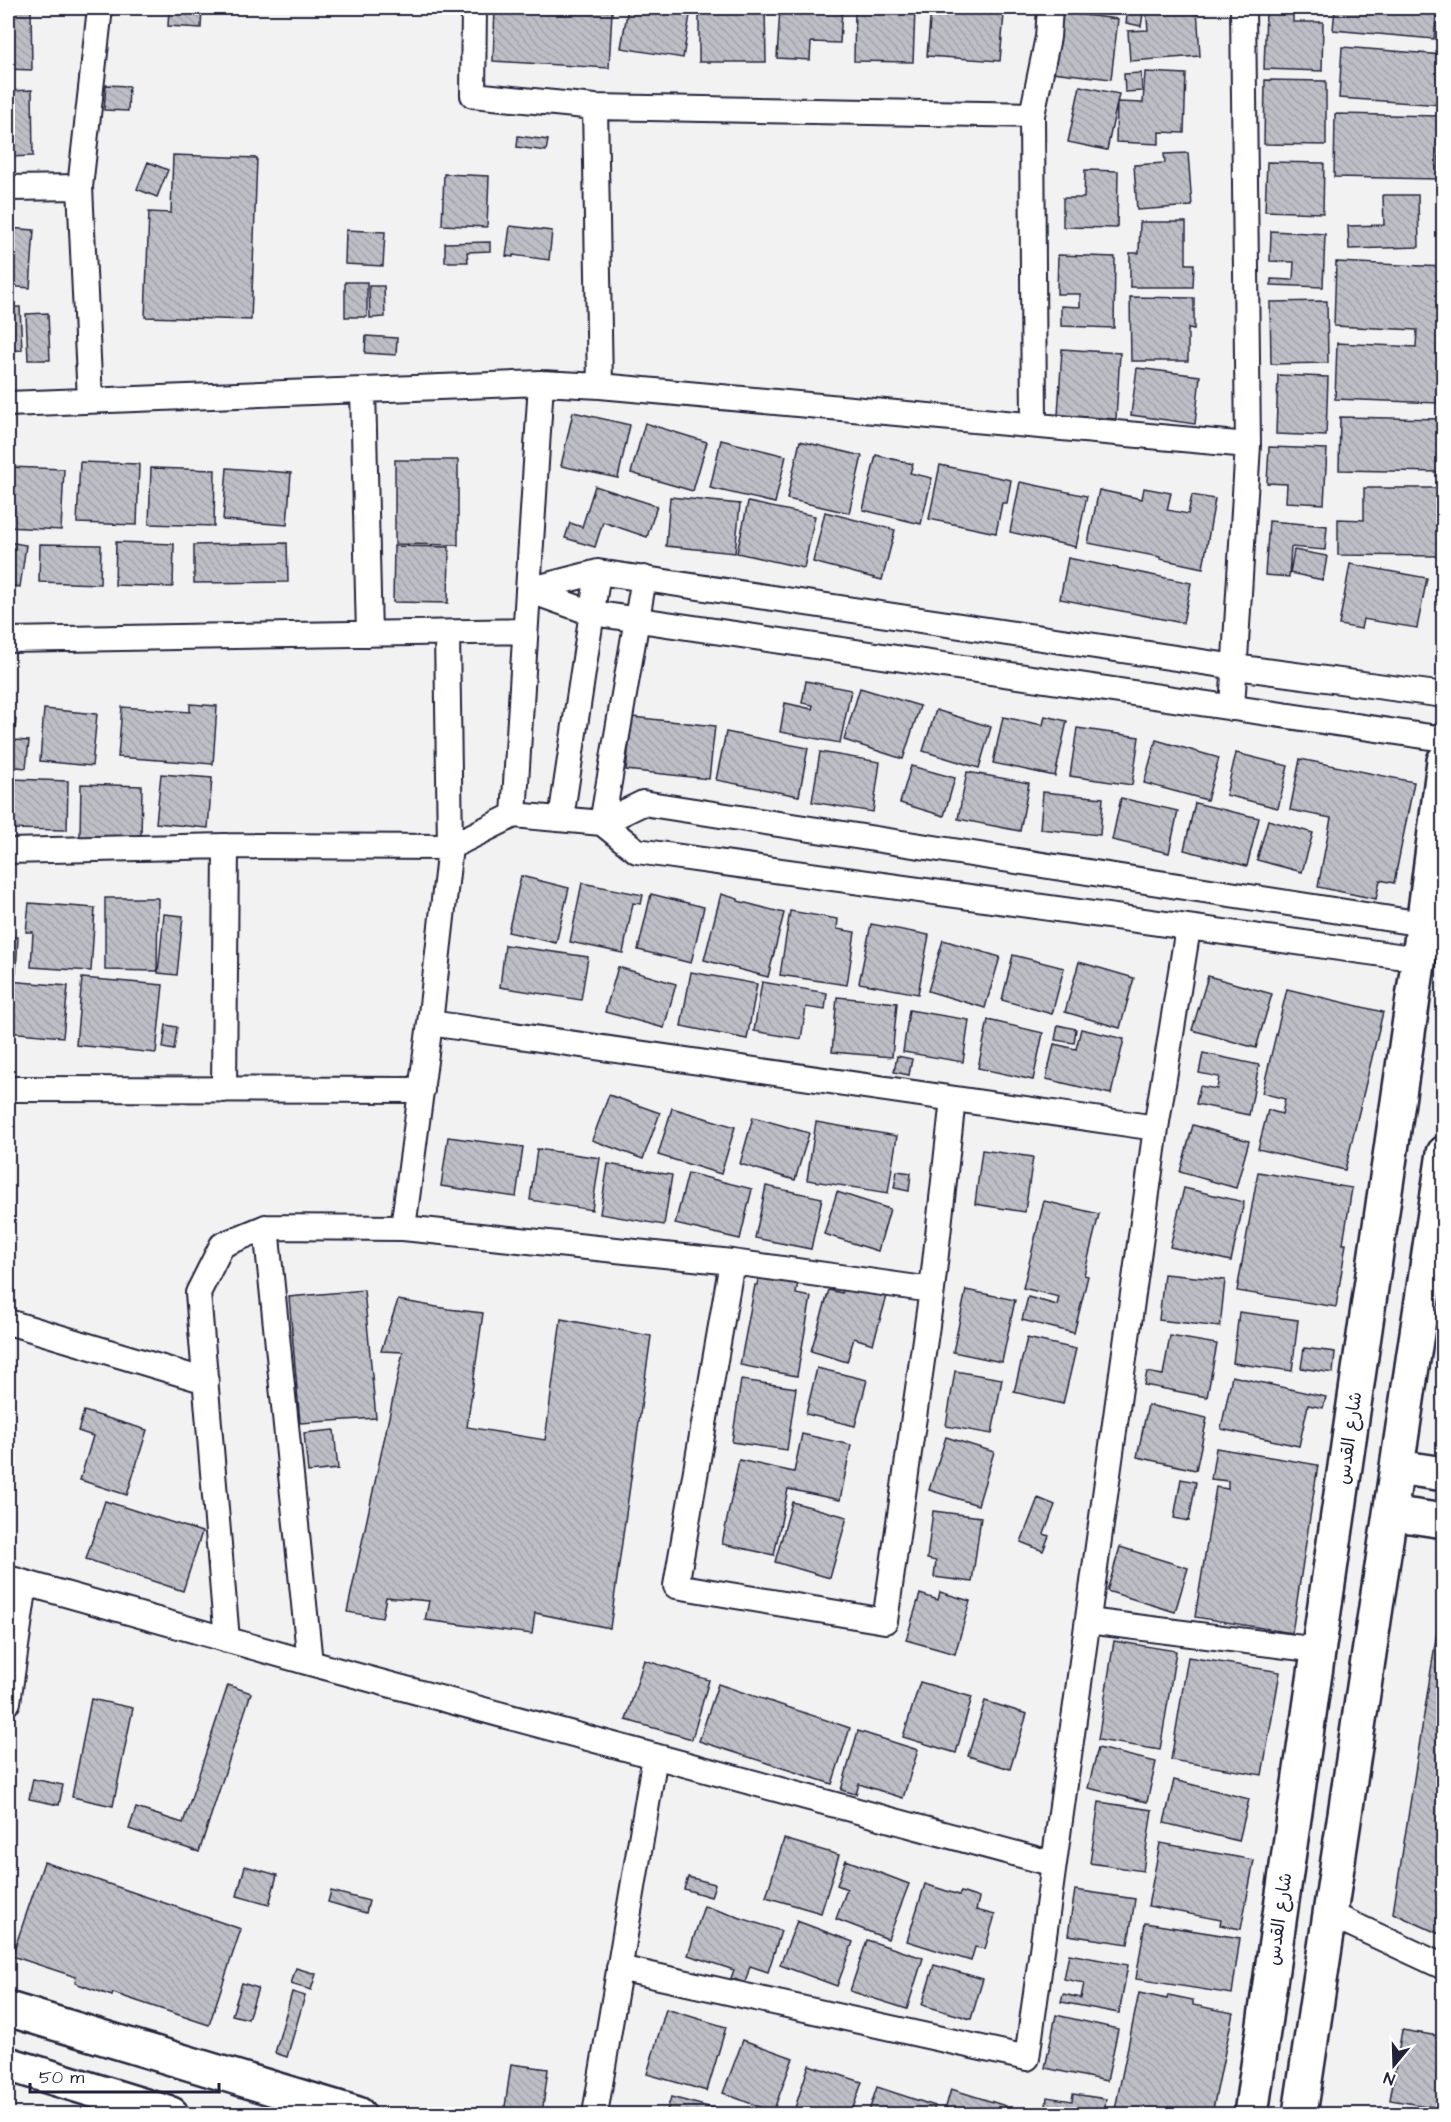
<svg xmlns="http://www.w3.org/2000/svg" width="1451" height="2122" viewBox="0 0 1451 2122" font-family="'Architects Daughter','Playpen Sans Arabic',sans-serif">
  <defs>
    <pattern id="building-back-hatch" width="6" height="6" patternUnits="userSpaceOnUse" patternTransform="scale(1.5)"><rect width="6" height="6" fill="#bebec6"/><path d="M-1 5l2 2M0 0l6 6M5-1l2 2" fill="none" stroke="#a3a3ab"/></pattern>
  </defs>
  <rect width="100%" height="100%" fill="#f2f2f3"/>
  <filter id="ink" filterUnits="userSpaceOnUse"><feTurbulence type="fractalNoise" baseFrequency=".0167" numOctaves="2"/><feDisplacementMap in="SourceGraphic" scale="12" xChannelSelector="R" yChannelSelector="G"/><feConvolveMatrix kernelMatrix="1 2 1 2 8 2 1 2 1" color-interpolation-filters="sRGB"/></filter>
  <g filter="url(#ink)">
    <path fill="url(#building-back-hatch)" stroke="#22223b" stroke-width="1.5" d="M8,8h23l1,62 -24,-1z
      M169,8h33l-1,20 -33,-2z
      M495,8l117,3 -3,57 -116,-7z
      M628,8h14l48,7 -7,43 -62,-10z
      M699,8h66l1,54h-67z
      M780,8h62l-2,35 -29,-1 -1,18 -33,-2z
      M855,8l60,1 -2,53 -59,-1z
      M931,8l73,6 -4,47 -73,-5z
      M1128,8h16l-3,18 -15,-3z
      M1146,8h51l3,48 -70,5 -2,-30 20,-1z
      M1335,8h102l-3,31 -101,-9z
      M1058,12l60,7 -7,60 -59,-7z
      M1266,12l27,1v9h30l-1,49 -58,-2z
      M1342,47l102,8 -2,50 -103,-7z
      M1145,72l41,2 -2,59 -25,-1v12l-43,-2 1,-40 26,1z
      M1141,73l1,18 -17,1 -1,-18z
      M1265,80l61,1v64l-62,-1z
      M106,85l23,1 -1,25 -24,-1z
      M1080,86l39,8 -12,56 -39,-8z
      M32,90l1,66 -25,1v-66z
      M1335,114l104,2 -1,63 -104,-2z
      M518,136l30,4 -2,11 -29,-4z
      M1188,153l4,53 -55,4 -3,-45 31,-2 -1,-9z
      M173,155l84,3 -6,162 -106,-3 4,-105 22,1z
      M148,162l20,8 -11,27 -20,-8z
      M1267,162l57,1 -1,50 -58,-2z
      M1085,170l33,1 -1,57 -54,-1v-29h21z
      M444,174l45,2 -2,51 -45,-2z
      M1383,195h35l1,52 -70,2 -1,-23 36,-1z
      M1140,222h46v42h8l-1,23h-63v-34h9z
      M510,226l42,5 -3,29 -36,-5v2l-7,-1z
      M8,228l26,2 -4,58 -22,-2z
      M346,230l39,2 -2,34 -38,-2z
      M1271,231l54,3 -2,53 -52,-2v-6l22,1 1,-18 -24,-1z
      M490,242v9l-23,1 1,10h-23v-19z
      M1058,255l57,2 -1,71 -53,-2v-20l19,1v-13h-23z
      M1336,262l108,5 -5,136 -104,-4 2,-56 79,4 1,-17 -83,-4z
      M345,282h22v35h-22z
      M369,286h15l1,31 -15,1z
      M1130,297l64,1v31l-6,-1v33h-57z
      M1327,301l1,62 -57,1 -1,-62z
      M8,307h12l2,43 -14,1z
      M48,313l2,47h-22l-2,-46z
      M366,336l31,2 -1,17 -31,-2z
      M1062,349l58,4 -4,66 -58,-4z
      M1137,368l63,8 -5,48 -64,-9z
      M1278,375l50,2 -2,59 -50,-2z
      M573,412l57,13 -12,53 -57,-12z
      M1340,417l101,2 -1,53 -101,-2z
      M645,423l62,19 -14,49 -62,-18z
      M721,440l65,16 -11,47 -65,-15z
      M800,441l62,15 -13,57 -62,-14z
      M1269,447l58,2 -3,55 -38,-2 1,-18 -20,-1z
      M876,455l37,9 -3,9 22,5 -11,46 -58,-14z
      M395,460h63v85l-63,-1z
      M80,462l59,2 -2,61 -60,-2z
      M940,465l71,15 -4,23h-5l-6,30 -67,-14z
      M8,467l56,2 -3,61 -53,-3z
      M151,468l64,2 -1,56 -65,-2z
      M227,468l64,5 -4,52 -64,-5z
      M1020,482l67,14 -11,51 -66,-15z
      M595,486l62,20 -10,31 -44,-15 -8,25 -30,-9 5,-15 12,4z
      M1144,488l27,5 -4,17 21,4 4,-19 23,4 -12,69 -43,-9v-2l-72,-14 11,-53 43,9z
      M1364,488h79l-1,68 -104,-1v-36l26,1z
      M670,497l70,7 -5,49 -69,-7z
      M748,502l67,14 -11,52 -67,-15z
      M825,512l70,18 -13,50 -69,-18z
      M1269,521l58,5 -2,24 -34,-3 -2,30 -24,-2z
      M8,542l18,3 -6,42 -12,-2z
      M116,542l58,2 -1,43 -58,-2z
      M287,543l1,39 -94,1v-38z
      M40,544l61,1 -1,39 -61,-2z
      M394,546l55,1 -1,56 -55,-1z
      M1294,550l33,6 -4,24 -33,-7z
      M1068,558l123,25 -8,40 -123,-24z
      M1350,564l77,14 -10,50 -54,-9 -2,10 -22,-4z
      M806,681l45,9 -11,53 -60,-11 5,-29 27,6 1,-4 -11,-2z
      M860,688l60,18 -17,53 -59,-19z
      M190,704l27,2 -4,58 -95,-7 4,-50 68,5z
      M44,709l53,5 -5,52 -52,-5z
      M936,710l55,17 -12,41 -56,-17z
      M1045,716l22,5 -12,55 -62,-13 10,-46 40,8z
      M632,717l83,9 -6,53 -83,-9z
      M8,718l8,1 -2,21 15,1 -3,27 -18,-2z
      M1077,728l62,9 -7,48 -62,-9z
      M726,732l82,16 -9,48 -83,-16z
      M1156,740l63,18 -12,42 -63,-17z
      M820,752l60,10 -7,50 -61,-10z
      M1236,753l52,13 -10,42 -52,-13z
      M1300,759l114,23 -20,101 -14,-3 -4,19 -58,-12 13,-69 -41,-8z
      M911,766l44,12 -11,38 -44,-13z
      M967,772l62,11 -9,48 -62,-12z
      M161,774l51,4 -4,50 -52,-5z
      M11,779l57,2 -1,49 -58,-1z
      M81,784l61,2 -1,53 -61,-2z
      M1043,792l60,6 -3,37 -60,-6z
      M1121,798l57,13 -9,42 -57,-13z
      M1195,803l64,15 -12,48 -63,-16z
      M1268,820l45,13 -11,39 -45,-12z
      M521,876l48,12 -13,55 -48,-11z
      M582,883l61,12 -2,9 -8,-1 -10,50 -53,-11z
      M651,894l53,13 -13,56 -53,-13z
      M721,894l17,5v2l46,12 -16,64 -64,-17z
      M105,898h53l-1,73 -52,-1z
      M29,903l66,5 -4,63 -60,-4 2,-35h-7z
      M8,911h5l-2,26h7l-2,35 -8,-1z
      M790,911l48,8 -1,10 18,3 -8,53 -67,-10z
      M164,914l19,2 -6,59 -19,-2z
      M871,924l58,11 -11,59 -59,-11z
      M943,940l57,17 -15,51 -57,-17z
      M505,945l83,12 -7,43 -81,-13z
      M1013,955l51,13 -12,46 -50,-14z
      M1079,962l55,16 -14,50 -55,-16z
      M618,967l58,17 -12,44 -59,-16z
      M691,972l66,12 -10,55 -66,-13z
      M1208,976l64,18 -16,54 -64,-18z
      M82,978l81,7 -7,68 -80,-8z
      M8,981l60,5 -5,51 -55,-5z
      M762,982l65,11 -2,17 -19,-3 -5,32 -47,-8z
      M1287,989l96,23 -38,158 -87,-21 10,-39 14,4 3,-15 -23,-6z
      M837,997l60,6 -5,54 -60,-5z
      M909,1010l60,10 -6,42 -60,-10z
      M988,1020l55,13 -10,47 -55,-12z
      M166,1025l11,2 -3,23 -11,-2z
      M1058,1025l18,4 -2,14 -19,-3z
      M1081,1029l43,10 -13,55 -65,-15 8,-35 22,5z
      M1203,1053l56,12 -10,50 -53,-11 4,-18 17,3 2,-12 -20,-4z
      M897,1056l15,3 -3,16 -15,-3z
      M609,1095l51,18 -17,46 -51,-19z
      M672,1108l63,19 -14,47 -63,-19z
      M753,1117l56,16 -14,47 -55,-16z
      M816,1122l81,14 -9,57 -81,-13z
      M1193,1125l56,16 -13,47 -56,-16z
      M448,1137l75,10 -7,50 -75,-11z
      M537,1149l63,9 -8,52 -62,-10z
      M982,1150l51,7 -8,55 -50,-8z
      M608,1164l64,11 -8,50 -64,-11z
      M897,1171l14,2 -2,18 -15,-3z
      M1258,1172l94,16 -9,56h3l-10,63 -99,-16z
      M688,1173l64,16 -12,50 -65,-15z
      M766,1186l56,12 -11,51 -56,-11z
      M1184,1188l60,14 -13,59 -61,-14z
      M837,1192l53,17 -12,42 -54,-17z
      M1044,1201l55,13 -15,61 4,1 -14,57 -52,-13 6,-23 29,8 2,-8 -36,-9z
      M760,1267l39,7 -3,20 15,3 -14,79 -57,-11 15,-80h2z
      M1164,1274l61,6 -5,47 -61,-7z
      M845,1283l42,13 -14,48 -19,-6 -7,24 -36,-11 18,-61 13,3z
      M364,1290l12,128 -76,5 -11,-126z
      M966,1290l49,10 -13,62 -49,-10z
      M398,1300l50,9 35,4 -16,114 78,13 16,-121 90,17 -41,292 -75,-15 -3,21 -107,-14 4,-19 -43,-4 -4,21 -35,-6 56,-260 -22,-1z
      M1239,1312l59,8 -6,51 -59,-8z
      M1170,1336l47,8 -10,53 -63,-12 3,-13 16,3z
      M1027,1338l49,11 -13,55 -49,-12z
      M1304,1348l31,4 -2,21 -32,-5z
      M817,1368l50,12 -12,46 -49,-12z
      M955,1371l47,8 -10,55 -46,-8z
      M1232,1376l94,21 -3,11 -15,-3 -9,41 -78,-17z
      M741,1380l55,8 -9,62 -55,-8z
      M1148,1405l59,13 -11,52 -59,-13z
      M84,1411l63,19 -20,65 -47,-15 13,-44 -15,-5z
      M334,1430l4,39 -30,3 -4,-39z
      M802,1434l49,11 -11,55 -52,-11 -14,66 -52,-11 17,-84 55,12z
      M946,1437l48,15 -16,53 -49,-15z
      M1216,1448l102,17 -26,168 -97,-16 21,-130 12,2v-8l-17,-2z
      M1181,1479l15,3 -7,39 -15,-3z
      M1038,1498l17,7 -11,29 5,2 -6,15 -22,-9z
      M105,1501l97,31 -19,59 -97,-32z
      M792,1502l55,15 -17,61 -55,-16z
      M933,1511l48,6 -9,65 -38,-5 2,-16 -9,-2z
      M1120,1547l68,21 -13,44 -68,-21z
      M1444,1587v349l-51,-23z
      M940,1592l30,9 -15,53 -49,-14 14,-46 18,6z
      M1114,1641l62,10 -16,99 -62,-10z
      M1188,1657l92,15 -18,103 -91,-15z
      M644,1660l65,20 -17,59 -66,-19z
      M920,1682l52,15 -16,56 -53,-16z
      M718,1684l132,44 -18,56 -133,-43z
      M228,1685l23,8 -52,159 -70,-23 7,-21 47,15z
      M91,1699l42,9 -20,98 -41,-9z
      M985,1701l42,13 -17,55 -42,-13z
      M858,1731l60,19 -15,48 -44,-14 -3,10 -15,-4z
      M1098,1748l58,14 -9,40 -59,-14z
      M33,1779l30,6 -4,20 -30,-6z
      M1174,1780l75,19 -10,42 -75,-18z
      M1099,1802l53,8 -9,61 -53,-8z
      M784,1839l55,16 -18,58 -55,-16z
      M1160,1843l94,17 -13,69 -21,-4 1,-5 -73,-14z
      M846,1860l63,24 -21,55 -52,-20 11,-30 -10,-4z
      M44,1862l197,67 -32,96 -96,-32 -1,3 -37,-13 1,-6 -64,-21z
      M245,1866l32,9 -8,30 -32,-9z
      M688,1877l27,7 -4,13 -27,-8z
      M925,1884l34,11 2,-3 18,6 -3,12 19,5 -10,34 -10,-2 -4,14 -64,-20z
      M1075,1890l60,9 -7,45 -60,-9z
      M331,1891l38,10 -3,12 -38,-11z
      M704,1906l77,25 -13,41 -18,-6 -5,17 -14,-5 3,-8 -46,-15z
      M797,1921l56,21 -16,44 -57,-21z
      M1145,1923l95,15 -8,56 -96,-15z
      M867,1940l56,18 -16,51 -57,-18z
      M1069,1954l59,11 -9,48 -58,-11 2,-8 18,4 3,-15 -20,-4z
      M934,1965l49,14 -12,40 -49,-14z
      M296,1968l20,6 -5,16 -20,-6z
      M242,1983l16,5 -10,31 -16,-4z
      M292,1992l13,4 -18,61 -12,-4z
      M1139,1993l28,6 1,-4 25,5v5l40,8 -21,101h-98z
      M666,2009l60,18 -19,64 -60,-17z
      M1056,2015l62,14 -11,52 -62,-13z
      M1402,2030l42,7v72l-54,-9z
      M743,2040l50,18 -20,54 -50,-19z
      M511,2064l37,5 -6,45h-38z
      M809,2065l53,17 -11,32h-58z
      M877,2087l58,19 -3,8h-64z
      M951,2089l55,17 -2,8h-60z
      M1073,2094l33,5 -2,15h-59l2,-17 25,4z
      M671,2097l64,17h-69z"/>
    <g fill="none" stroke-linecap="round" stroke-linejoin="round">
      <g stroke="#22223b" stroke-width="28">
        <path id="street" d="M474,8l-1,87 122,12 437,8 2,310
          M595,107l5,279
          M1032,115l16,-78 2,-29
          M80,187l20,-179
          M8,188l72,-1 10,213
          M363,390l6,244
          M8,404l533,-21 59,3 648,59
          M644,578l-42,245 35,28 782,108
          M528,590l64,23 852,126
          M528,590l70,-18 638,95 208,28
          M8,640l517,-9
          M1232,708l16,-263 -5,-437
          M514,815l27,-432
          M561,819l37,-247
          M8,851l218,-5 224,1 64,-32 88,8 41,-20 780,121
          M430,1023l726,105
          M8,1089l414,1
          M224,1090l2,-244
          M266,1227l44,436
          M403,1228l27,-205 20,-176 -3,-214
          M732,1262l-56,324 209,35 47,-331 21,-191
          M8,1322l198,59
          M8,1578l302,85 744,201
          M1088,1621l230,29
          M227,1640l-29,-347 24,-48 44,-18 137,1 329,34 200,28
          M8,1702l17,-119
          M1330,1914l114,53
          M619,1968l408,90 129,-930 32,-200
          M595,2114l60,-358"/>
      </g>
      <g stroke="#22223b" stroke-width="38">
        <path id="secondary" d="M1397,1467l47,7
          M1390,1513l54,8
          M8,2009l350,105
          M8,2064l163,50
          M1251,2114l169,-1164 24,-189
          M1300,2114l144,-961"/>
      </g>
      <use href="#street" stroke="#fff" stroke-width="24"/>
      <use href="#secondary" stroke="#fff" stroke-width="33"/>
    </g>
  </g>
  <g text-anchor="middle" stroke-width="4.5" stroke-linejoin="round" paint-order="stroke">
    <g font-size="18" fill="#22223b" stroke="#fff">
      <text transform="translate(1349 1438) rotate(-82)" y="6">شارع القدس</text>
      <text transform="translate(1279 1919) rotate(-82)" y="6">شارع القدس</text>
    </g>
  </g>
  <rect width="1451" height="2122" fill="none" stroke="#fff" stroke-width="30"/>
  <rect x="15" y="15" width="1421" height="2092" fill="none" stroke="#22223b" stroke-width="2" filter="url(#ink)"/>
  <g transform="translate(1394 2065) rotate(199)" stroke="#ffffff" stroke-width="4.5" paint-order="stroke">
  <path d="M0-4.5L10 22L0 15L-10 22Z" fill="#22223b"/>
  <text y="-9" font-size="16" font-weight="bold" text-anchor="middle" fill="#22223b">N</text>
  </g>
  <path d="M30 2083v9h189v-9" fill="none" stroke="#22223b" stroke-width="3"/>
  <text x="39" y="2083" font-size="18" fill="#22223b" stroke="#ffffff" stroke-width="4.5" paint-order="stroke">50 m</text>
</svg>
